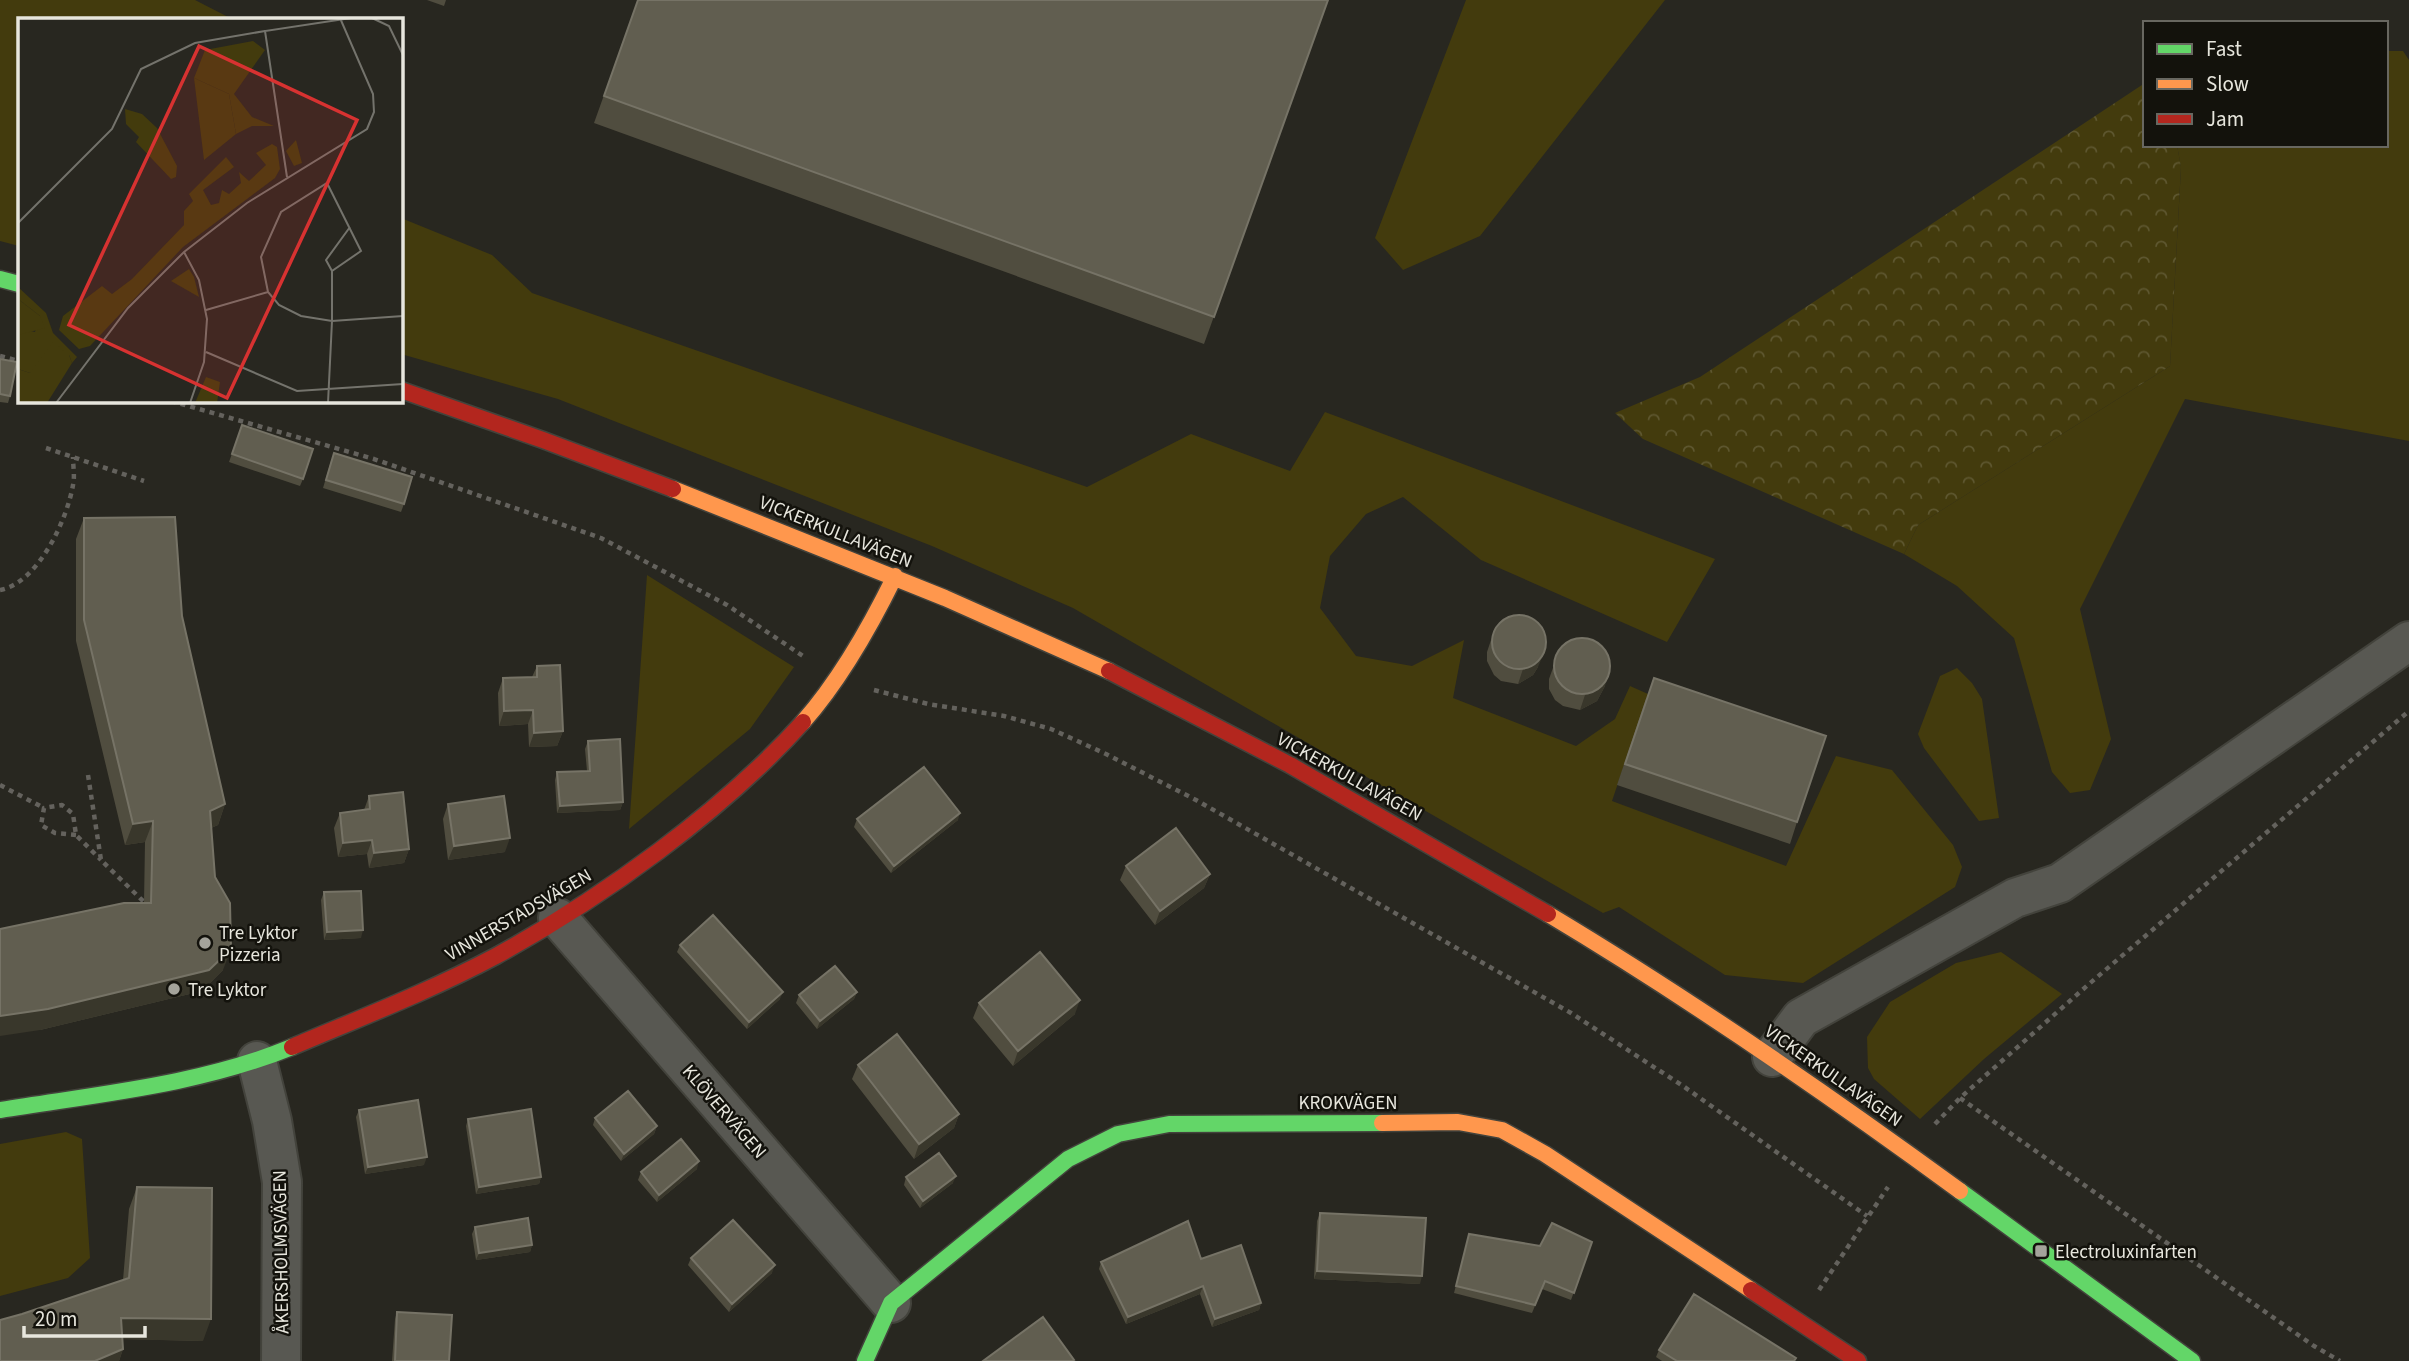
<svg xmlns="http://www.w3.org/2000/svg" width="2409" height="1361" viewBox="0 0 2409 1361" font-family="'Source Sans 3',sans-serif">
  <defs>
    <pattern id="forest-crowns" width="20" height="18" patternUnits="userSpaceOnUse" patternTransform="scale(1.75)"><rect width="20" height="18" fill="#433b0d"/><path d="M2 6a3 3 0 1 1 6 0M12 15a3 3 0 1 1 6 0" fill="none" stroke="#5e5730"/></pattern>
  </defs>
  <rect width="100%" height="100%" fill="#282720"/>
  <path fill="#433b0d" d="M0,0h195l37,19h-213v227l-19,-5z
    M1466,0h199l-185,236 -77,34 -28,-32z
    M2386,51h17l6,9v381l-224,-42 -105,210 31,130 -21,51 -20,3 -18,-21 -38,-134 -57,-52 -53,-32 14,-29 252,-159 11,-198 -4,-23h209z
    M401,218l91,37 40,38 555,194 104,-53 99,37 35,-59 390,147 -48,83 -186,-82 -78,-63 -37,17 -36,42 -10,52 36,48 56,10 52,-26 -11,58 123,48 39,-27 15,-33 18,8 -36,107 174,65 50,-110 56,14 61,75 9,22 -7,20 -152,96 -78,-8 -106,-68 -16,6 -530,-305 -141,-62 -374,-147 -157,-45z
    M647,575l147,92 -44,62 -121,100z
    M1957,668l15,15 10,16 17,119 -20,3 -55,-73 -6,-14 22,-58z
    M2001,952l61,42 -78,65 -64,60 -46,-40 -6,-11 -1,-31 23,-35 66,-39z
    M66,1132l16,7 8,119 -22,20 -68,18v-152z"/>
  <path fill="url(#forest-crowns)" d="M2145,83v62h32l4,22 -11,199 -252,159 -14,29 -261,-115 -28,-26 85,-36z"/>
  <g fill="none" stroke-linecap="round" stroke-linejoin="round">
    <g stroke="#43433c" stroke-width="42">
      <path id="street" d="M558,918l333,385
        M1772,1057l29,-39 214,-120 45,-15 349,-242
        M257,1061l15,60 10,61 -1,179"/>
    </g>
    <g stroke="#43433c" stroke-width="19">
      <path id="fast" d="M0,279l19,5
        M0,1110c98,-16 199,-25 292,-63
        M1960,1191l232,170
        M865,1361l26,-58 177,-144 50,-25 51,-10 213,-1"/>
    </g>
    <g stroke="#43433c" stroke-width="19">
      <path id="slow" d="M673,489l272,109 164,73
        M803,722c38,-43 67,-95 92,-146
        M1548,914c142,85 278,179 412,277
        M1382,1123l76,-1 44,8 43,24 206,136"/>
    </g>
    <g stroke="#43433c" stroke-width="19">
      <path id="jam" d="M401,390l142,50 130,49
        M1109,671l181,94 258,149
        M292,1047c68,-29 138,-56 204,-91 106,-58 226,-144 307,-234
        M1751,1290l107,71"/>
    </g>
    <path stroke="#64625d" stroke-width="4.5" stroke-dasharray="5 5" stroke-linecap="butt" d="M0,356l19,5
      M171,401l203,58 227,79 126,67 76,51
      M46,448l98,33
      M0,590c38,-7 67,-70 73,-105 2,-8 0,-19 0,-28
      M874,690l54,14 76,12 47,13 55,25 90,46 375,213 112,73 184,130
      M88,775l13,85 43,42
      M0,785l44,23
      M76,835l-21,-2 -14,-8 3,-17 18,-3 11,9 3,21 25,25
      M1960,1098l354,248 26,15
      M1935,1124l25,-26 129,-114 320,-273
      M1819,1290l69,-103"/>
    <use href="#street" stroke="#585852" stroke-width="38"/>
    <use href="#fast" stroke="#63d668" stroke-width="16"/>
    <use href="#slow" stroke="#ff974d" stroke-width="16"/>
    <use href="#jam" stroke="#b3261e" stroke-width="16"/>
  </g>
  <path fill="#504d3f" d="M427,0h19l-2,6z
    M638,0h690l-124,344 -610,-221z
    M0,359l10,37 -2,7 -8,-1z
    M242,425l61,54 -3,7 -71,-24z
    M331,461l73,43 -3,8 -78,-24z
    M84,518l98,98 43,188 -7,21 -7,3 12,142 -21,21 -162,39 104,-127 1,-61 -20,3 -49,-204v-102z
    M1495,628l43,39 -5,8 -15,9 -17,-3 -7,-6 -7,-14v-9z
    M1554,665l51,21 -8,15 -17,9 -17,-4 -8,-6 -6,-11v-10z
    M537,666l26,65 -6,15 -28,1 -1,-23 -29,2 -1,-33 5,-15 29,-1z
    M1646,699l151,123 -7,22 -173,-59z
    M588,741l35,61 -3,8 -63,3 -2,-33 2,-8 30,-1 -2,-22z
    M369,796l40,53 -5,14 -35,5 -2,-14 -29,3 -4,-29 6,-15 24,-3z
    M448,804l57,48 -57,8 -5,-41z
    M857,819l101,1 -67,53 -37,-46z
    M1126,866l84,8 -6,14 -49,37 -35,-45z
    M324,892l37,46 -37,2 -3,-40z
    M680,945l100,54 -33,30 -70,-77z
    M857,992l-3,7 -37,30 -21,-26 3,-8z
    M979,1003l96,11 -62,52 -40,-48z
    M858,1065l101,49 -5,14 -40,31 -62,-80z
    M359,1110l65,55 -59,9 -9,-57z
    M595,1118l62,8 -3,8 -33,27 -28,-36z
    M468,1119l73,58 -2,7 -63,10 -10,-68z
    M697,1169l-40,33 -19,-22 3,-8z
    M906,1177l47,6 -33,25 -16,-23z
    M137,1187l66,154 -80,-2v10l-4,12h-119l22,-47 101,-34 6,-71z
    M1320,1213l100,71 -106,-5 3,-58z
    M475,1227l57,18 -2,7 -54,8 -4,-26z
    M1469,1234l71,12 52,-4 -21,58 -29,-11 -10,24 -78,-20z
    M691,1258l81,15 -43,39 -41,-47z
    M1201,1259l60,44 -2,7 -47,17 -12,-33 -74,30 -27,-55 2,-7z
    M397,1312l52,49h-57l3,-42z
    M1659,1350l136,11h-133l-6,-4z"/>
  <path fill="#39372b" d="M1544,653l-6,14 -5,8 -15,9 5,-15z
    M1610,671l-5,15 -8,15 -17,9 5,-15z
    M533,710l-5,14 -29,2 5,-15z
    M563,731l-6,15 -28,1 5,-14z
    M623,802l-3,8 -63,3 3,-7z
    M225,804l-7,21 -16,7 8,-21z
    M960,813l-2,7 -67,53 3,-7z
    M153,821l-8,21 -20,3 8,-21z
    M510,838l-5,14 -57,8 6,-14z
    M372,840l-5,14 -29,3 5,-14z
    M409,849l-5,14 -35,5 5,-15z
    M1210,874l-6,14 -49,37 5,-14z
    M363,930l-2,8 -37,2 3,-8z
    M231,949l-8,21 -21,21 -162,39 -40,6v-20z
    M783,992l-3,7 -33,30 2,-7z
    M857,992l-3,7 -37,30 3,-8z
    M1080,1000l-5,14 -62,52 5,-15z
    M959,1114l-5,14 -40,31 5,-15z
    M657,1126l-3,8 -33,27 3,-7z
    M427,1157l-3,8 -59,9 3,-7z
    M699,1161l-2,8 -40,33 2,-7z
    M956,1176l-3,7 -33,25 3,-7z
    M541,1177l-2,7 -63,10 3,-7z
    M532,1245l-2,7 -54,8 3,-7z
    M775,1265l-3,8 -43,39 3,-8z
    M1317,1271l105,5 -2,8 -106,-5z
    M1203,1286l-3,8 -74,30 2,-7z
    M1261,1303l-2,7 -47,17 3,-8z
    M121,1318l90,1 -8,22 -90,-2z
    M123,1349l-4,12h-24z"/>
  <path fill="#615e50" stroke="#767366" stroke-width="2" d="M638,0h690l-114,317 -610,-221z
    M0,359l17,3 -7,34 -10,-2z
    M242,425l71,24 -10,30 -71,-25z
    M334,453l78,24 -8,27 -78,-24z
    M175,517l7,99 43,188 -15,7 5,66 15,26 1,46 -22,21 -161,39 -48,7v-87l124,-26h27l2,-82 -20,3 -49,-204v-102z
    M1492 642a27 27 0 1 1 54 0a27 27 0 1 1-54 0Z
    M1554 666a28 28 0 1 1 56 0a28 28 0 1 1-56 0Z
    M560,665l3,66 -29,2 -1,-23 -29,1 -1,-33 34,-1v-11z
    M1654,678l172,58 -29,86 -172,-58z
    M620,739l3,63 -63,4 -3,-34 33,-1 -2,-30z
    M924,767l36,46 -66,53 -37,-47z
    M403,792l6,57 -35,4 -2,-13 -29,3 -3,-30 30,-4 -1,-13z
    M504,796l6,42 -56,8 -6,-42z
    M1176,828l34,46 -50,37 -34,-45z
    M361,891l2,39 -36,2 -3,-40z
    M713,915l70,77 -34,30 -69,-77z
    M1040,952l40,48 -62,51 -39,-48z
    M835,966l22,26 -37,29 -21,-26z
    M897,1034l62,80 -40,30 -61,-79z
    M628,1091l29,35 -33,28 -29,-36z
    M418,1100l9,57 -59,10 -9,-57z
    M531,1109l10,68 -62,10 -11,-68z
    M681,1139l18,22 -40,34 -18,-23z
    M939,1153l17,23 -33,25 -17,-24z
    M137,1187l75,1 -1,131 -90,-1 2,31 -28,12h-95v-41l22,-6 107,-36z
    M1320,1213l106,5 -4,58 -105,-5z
    M528,1218l4,27 -53,8 -4,-26z
    M733,1220l42,45 -43,39 -41,-46z
    M1188,1221l13,38 40,-14 20,58 -46,16 -12,-33 -75,31 -27,-55z
    M1552,1223l40,19 -18,51 -29,-12 -10,24 -79,-19 13,-52 71,12z
    M1694,1294l102,64 -2,3h-117l-18,-11z
    M397,1312l55,3 -3,46h-54z
    M1043,1317l31,43 -2,1h-89z"/>
  <g fill="#a4a39b" stroke="#13120c" stroke-width="2.5">
    <circle cx="205" cy="943" r="7"/>
    <circle cx="174" cy="989" r="7"/>
    <rect x="2034" y="1244" width="14" height="14" rx="3.5"/>
  </g>
  <g text-anchor="middle" stroke-width="5" stroke-linejoin="round" paint-order="stroke">
    <g font-size="19" fill="#e7e6dd" stroke="#13120c">
      <text transform="translate(836 531) rotate(22)" y="7">VICKERKULLAVÄGEN</text>
      <text transform="translate(1350 776) rotate(29)" y="7">VICKERKULLAVÄGEN</text>
      <text transform="translate(518 914) rotate(-30)" y="7">VINNERSTADSVÄGEN</text>
      <text transform="translate(1834 1075) rotate(35)" y="7">VICKERKULLAVÄGEN</text>
      <text x="1348" y="1109">KROKVÄGEN</text>
      <text transform="translate(725 1111) rotate(49)" y="7">KLÖVERVÄGEN</text>
      <text transform="translate(280 1252) rotate(-91)" y="7">ÅKERSHOLMSVÄGEN</text>
    </g>
    <g font-size="19" fill="#e7e6dd" stroke="#13120c" text-anchor="start">
      <text x="219" y="939">Tre Lyktor<tspan x="219" dy="22">Pizzeria</tspan></text>
      <text x="188" y="996">Tre Lyktor</text>
      <text x="2055" y="1258">Electroluxinfarten</text>
    </g>
  </g>
  <g transform="translate(18 18)">
    <rect width="385" height="385" fill="#282720"/>
    <path d="M235,23l12,9 -31,44 18,23 22,9h-22l-16,8 -7,-40 -35,-16 11,-28zM107,91l17,5 15,14 20,38 -1,11 -5,2 -35,-37 3,-5 -13,-13zM278,122l6,23 -8,3 -8,-15zM254,126l5,3 3,22 -5,9 -92,69 -93,99 -11,3 -20,-19 4,-14 39,-30 10,8 20,-15 52,-54v-14l9,-10 -4,-7 37,-37 8,10 -31,23 8,15 8,-2 3,-13 7,4 12,-11 -2,-11 10,9 17,-16 -10,-12zM171,251l5,8 5,20 -28,-16zM0,269l28,26 7,20 24,24 -5,6 -3,-8 -39,18 -12,-4v-34l8,-5 9,2 5,-16 -22,-17zM188,359l14,5 -3,21h-22z" fill="#433b0d"/>
    <path d="M176,60l35,16 7,40 -32,26zM0,281l22,17 5,12 -27,7zM35,324l16,13 3,8 -25,40h-29v-34l12,4z" fill="#433b0d"/>
    <path fill="none" stroke="#74736c" stroke-width="2" d="M354,0l17,8 14,29M269,159l-22,-146 86,-13M0,205l94,-94 29,-60 54,-26 70,-12M166,234l15,28 8,39 -3,43 -14,41M314,253l-6,-11 24,-33M188,292l62,-18M188,334l91,39 106,-7M38,385l72,-95 56,-56 63,-49 120,-74 7,-17 -1,-18 -33,-76M310,385l4,-82v-50l29,-20 -34,-68 -46,29 -20,45 7,35 11,13 22,11 31,5 71,-5"/>
    <path fill="#d73231" fill-opacity="0.15" stroke="#d73231" stroke-width="3.5" d="M181,28l158,74 -130,278 -158,-73z"/>
    <rect width="385" height="385" fill="none" stroke="#e7e6dd" stroke-width="3.5"/>
  </g>
  <rect x="2143" y="21" width="245" height="126" fill="#13120c" stroke="#686760" stroke-width="2"/>
  <rect x="2157" y="44" width="35" height="10" fill="#63d668" stroke="#686760" stroke-width="2"/>
  <text x="2206" y="56" font-size="21" fill="#e7e6dd">Fast</text>
  <rect x="2157" y="79" width="35" height="10" fill="#ff974d" stroke="#686760" stroke-width="2"/>
  <text x="2206" y="91" font-size="21" fill="#e7e6dd">Slow</text>
  <rect x="2157" y="114" width="35" height="10" fill="#b3261e" stroke="#686760" stroke-width="2"/>
  <text x="2206" y="126" font-size="21" fill="#e7e6dd">Jam</text>
  <path d="M24 1326v10h121v-10" fill="none" stroke="#e7e6dd" stroke-width="3.5"/>
  <text x="35" y="1326" font-size="21" fill="#e7e6dd" stroke="#13120c" stroke-width="5" paint-order="stroke">20 m</text>
</svg>
